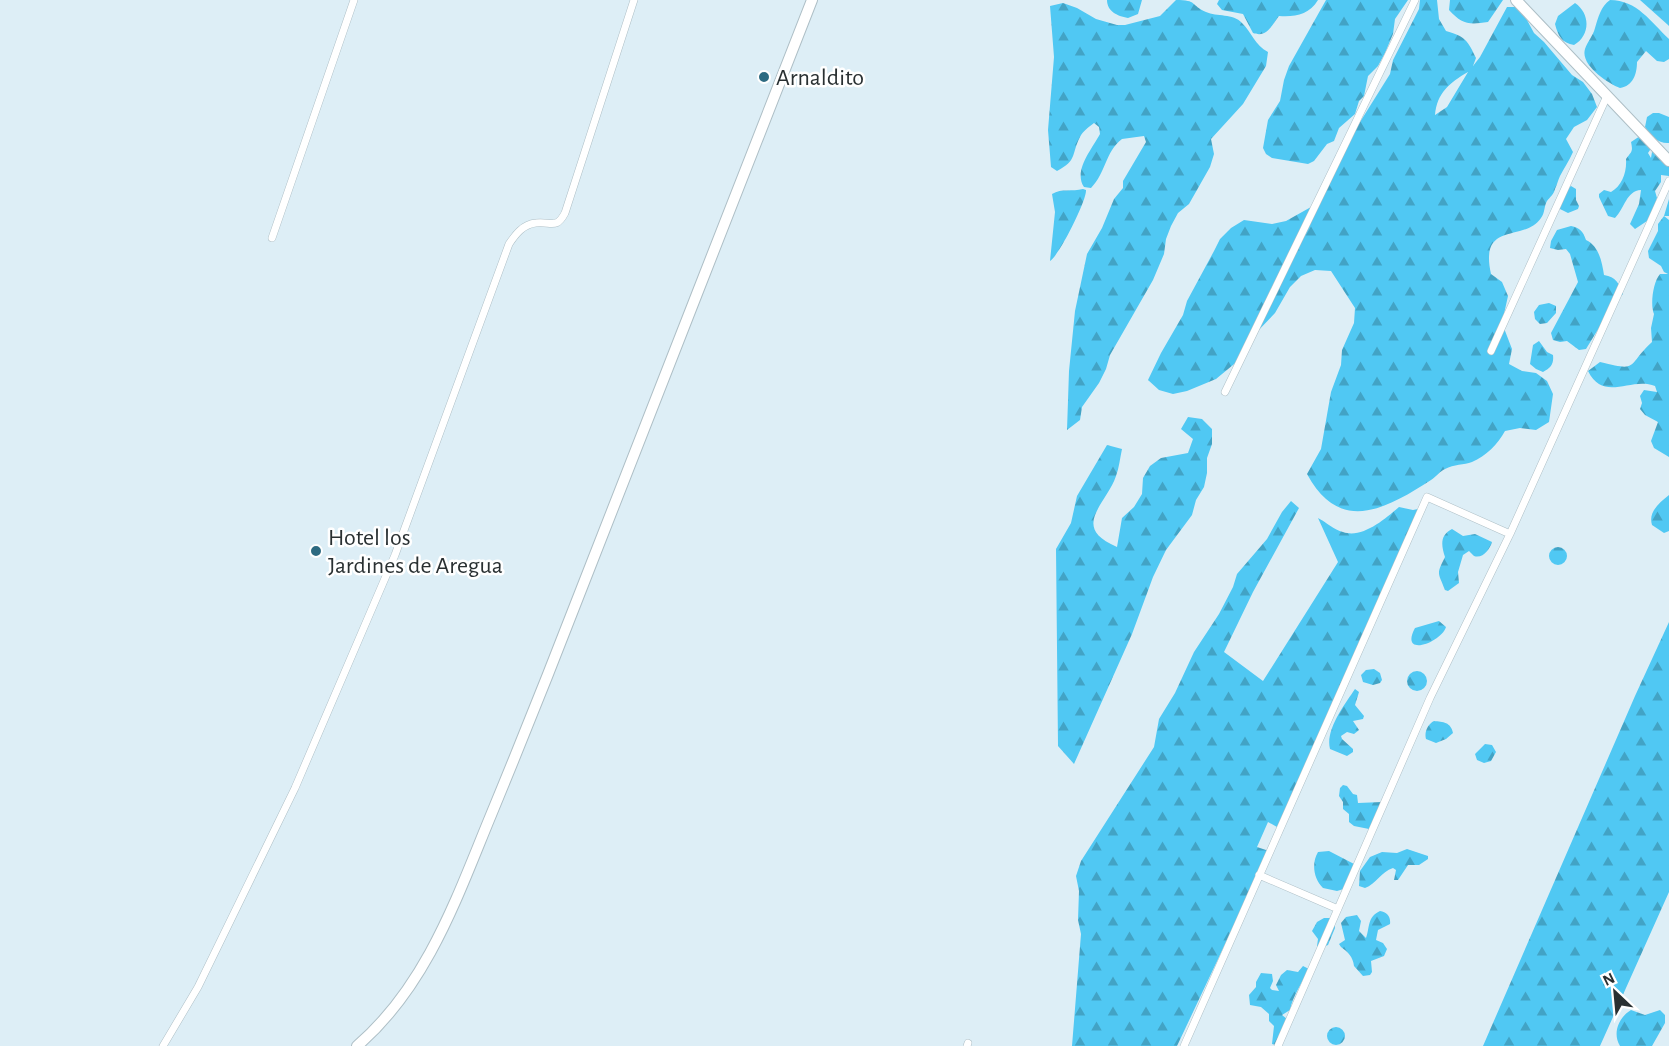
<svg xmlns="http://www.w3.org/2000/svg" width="1669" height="1046" viewBox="0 0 1669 1046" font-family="'Alegreya Sans',sans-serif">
  <defs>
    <pattern id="forest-firs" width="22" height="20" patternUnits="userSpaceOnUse" patternTransform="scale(1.5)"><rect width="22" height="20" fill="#50c8f3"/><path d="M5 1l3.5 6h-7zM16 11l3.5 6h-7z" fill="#42a3c5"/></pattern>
  </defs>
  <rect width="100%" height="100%" fill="#ddeef6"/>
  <path fill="url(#forest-firs)" fill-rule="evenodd" d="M1107,0h35l-4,14 -10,4c-11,-2 -21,-7 -21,-18z
    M1176,0c22,0 14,5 30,12 11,5 27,1 36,11 10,10 13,22 26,29l-2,14 -23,38 -32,35 3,15 -4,13 -21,37 -11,9 -7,13 -5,13 -2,15 -11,26 -43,75 -4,14 -7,14 -17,24 -2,13 -13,10 2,-59 6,-60 12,-57 15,-26 12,-29 9,-11v-7l23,-39 -2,-6 -22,3c-17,13 -16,34 -31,49l-7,-1c-11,-16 8,-38 16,-53l-1,-7 -5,-4c-5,4 -11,8 -14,14 -9,17 -2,23 -23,34l-6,-4 -3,-37 6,-73 -4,-51 13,-3 14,5 19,11 21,6h8l35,-9z
    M1219,0h99c-9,15 -23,17 -39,16 -8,10 -12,22 -26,17l-10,-19 -21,-4 -5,-6z
    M1326,0h82l-13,19 -2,15 -8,19 -7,13 -10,10 -4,20 -5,5 -4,13 -16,14 -5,13 -7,3 -13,17 -6,3 -36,-6 -6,-4 -3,-6 5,-28 12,-19 4,-21 5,-14z
    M1420,0h17l2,19 7,12c19,5 22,10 30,27l-3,8 7,-9 27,-50h13l14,26 10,9 28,33 11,7 9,12 5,13 -10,13 -13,7 -8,12 7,13c-4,9 -9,16 -13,24 -2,4 -3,9 -5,13 -1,5 -5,8 -8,12 -3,5 -2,12 -6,17 -17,25 -62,2 -50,56l11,8 6,14 -6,27 10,26 -3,15 13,7 14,2 11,8 6,13 -4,28 -13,8 -16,-2 -15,3c-7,13 -19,25 -33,31 -8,3 -18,2 -27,7 -5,2 -9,8 -14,11 -45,29 -91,55 -124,-6l14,-25 10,-57 10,-27 1,-15 12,-27 1,-15 -24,-37 -16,-1 -14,6 -11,11 -15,26 -21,22 -15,25 -23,19 -29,12 -14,3 -14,-4 -11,-10 13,-27 22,-38 4,-14 27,-50 6,-12 11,-11 13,-8 28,4 14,-3 25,-14 9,-10 13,-26 2,-15 10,-10 45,-72 3,-14 26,-51zM1468,72l-21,35 -12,8c2,-22 14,-32 33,-43z
    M1450,0h53l-15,22c-20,3 -26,2 -39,-12z
    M1610,0c27,0 41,22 59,39v20l-5,3 -7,-1 -11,-10 -9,11c0,12 -4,24 -17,26 -12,-5 -40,-23 -35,-39 2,-7 8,-13 10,-21 3,-10 6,-22 15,-28z
    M1640,0h29v26l-1,-1z
    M1575,3c16,11 15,33 -1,42 -12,-2 -16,-9 -19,-21l3,-8z
    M1659,113l10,4v26c-10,1 -19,-7 -24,-16l2,-10 6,-4z
    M1640,136l12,11 -4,6 3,5 1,-6 4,-2 13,12v14l-8,-1v7l-6,9 2,7 -7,21 -15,10 -5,-5 9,-20 2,-14c-15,1 -16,18 -26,28l-7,-2 -9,-19v-3l5,-4 7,2c11,-6 16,-20 15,-33 6,-8 7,-7 5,-17z
    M1571,186l5,3v11l3,6 -1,3 -10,4 -10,-5 10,-20z
    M1083,189l3,1c1,10 -27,66 -36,71l5,-49 -3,-18c10,-6 20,-2 31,-5z
    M1669,199v17h-5l5,4v237l-15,-9 -3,-7 7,-19 -13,-7 -5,-6 2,-6 -2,-7 4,-6 13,2 -2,-6c-24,-10 -51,17 -67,-15l12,-9c40,10 26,4 52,-20l-1,-14 3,-14c-4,-9 -1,-32 6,-40h8l-4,-2 -3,-6 -12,-8 -1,-7 10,-20v-7l6,-8z
    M1571,226c9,2 12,5 15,14 13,6 16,22 18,35 12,2 15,8 19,19l-10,11 -27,44 -7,1 -12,-9 -7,1 -7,-2 -2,-7 27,-51 -8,-28 -4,-5 -8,1 -8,-2 1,-7 6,-11z
    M1549,303l7,3v7l-9,10 -7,1 -5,-5 -1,-7 5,-7z
    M1539,341l8,11 6,3c1,9 -2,13 -10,17l-7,-3 -6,-5 3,-19z
    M1188,417l14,2 10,10v15l-5,14v15l-3,14 -8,13 -4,15 -26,35 -13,27 -21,57 -58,130 -16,-18 -2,-197 15,-26 6,-27 30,-51 15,4c-2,9 -3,19 -6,27 -10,29 -46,51 1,71l5,-29 12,-11 8,-13 1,-16 7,-12 11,-8 27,-5 5,-14 -12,-10z
    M1669,495v36l-5,2 -12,-8c-4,-13 7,-22 17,-30z
    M1291,501l8,7 -46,84 -29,60 39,29 75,-119 -20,-44c8,4 16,12 25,14 19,7 42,-13 56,-25l14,3 10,-2 -94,216 -52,103 -9,-5 -11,25 12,4 -92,195h-105l9,-112 -3,-14 1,-29 -3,-15 5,-15 73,-114 5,-28 16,-26 19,-41 25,-38 14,-27 4,-13 30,-35 15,-27z
    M1452,529l11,7 12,-2 17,8c-2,7 -9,17 -18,14l-5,-5 -6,4 -5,17 1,11 -11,8 -3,-1c-7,-18 -9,-15 0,-33 -4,-12 -5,-22 7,-28z
    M1549 556a9 9 0 1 1 18 0a9 9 0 1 1-18 0Z
    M1439,621l7,6c-5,16 -47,31 -31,1z
    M1669,622v270l-69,154h-117l152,-350z
    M1374,669l6,4 2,7 -2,3 -7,2 -10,-3 -2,-7 5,-5z
    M1407 681a10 10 0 1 1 20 0a10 10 0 1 1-20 0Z
    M1355,689l4,3 -4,13 9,11 -1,3 -10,2 6,9 -5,4 -7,-2 -6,4 1,3 11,10v3l-6,4 -17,-7c-5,-19 15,-45 25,-60z
    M1434,721c9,1 17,1 19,12l-7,6 -10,4 -10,-4c-2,-7 2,-15 8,-18z
    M1485,744l7,1 4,7 -5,9 -7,2 -7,-3 -2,-6z
    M1343,785l4,1 6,8 4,1 1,8 24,-1 -13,27 -15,-3 -5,-4v-8l-6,-5v-7l-4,-6 1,-8z
    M1407,849l21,7v3l-9,6h-11l-10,15h-4l2,-10 -3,-2c-12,4 -17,16 -28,20l-6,-2 1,-15 10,-14 12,-5 15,1z
    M1329,851l27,14 -9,23 -10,3 -14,-3c-9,-9 -12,-24 -5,-36z
    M1380,911c7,1 11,6 10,13l-12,6 -2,10 7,3 4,6 -3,7 -13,5 1,11 -2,3 -7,1 -9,-10c-1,-9 -6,-14 -13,-19l-2,-3 6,-4 -4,-17 5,-6 11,-2 4,6 -2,10 7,7c4,-11 1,-21 14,-27z
    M1324,918h8l2,2 1,8 -7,17 -10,4 -1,-3 1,-7 -6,-8 5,-9z
    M1303,966l6,3c-7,14 -16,26 -19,41l-8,5 5,4 -11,26 -4,-1 2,-18 -5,-5v-7l-8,-7 -11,-2 -1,-10 7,-8v-5l5,-9 11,1 1,7 -3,7 2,2 7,1 -3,-6 5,-10 6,-5 11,2z
    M1631,1010l14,5 15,-5 5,5v8l-13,23h-32c-8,-13 -1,-29 11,-36z
    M1327 1036a9 9 0 1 1 18 0a9 9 0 1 1-18 0Z"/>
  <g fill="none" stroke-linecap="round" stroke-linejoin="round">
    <g stroke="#aebfc6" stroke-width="8">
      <path id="street" d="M272,238l82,-238
        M1491,351l116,-255
        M1225,392l190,-392
        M1259,875l79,34
        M163,1046l35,-59 97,-199 100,-233 114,-311c6,-9 14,-20 27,-21 15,-2 20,7 29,-10l69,-213
        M967,1046l1,-3
        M1184,1046l243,-549 83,37
        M1278,1046l152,-348 80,-164 159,-353"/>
    </g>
    <g stroke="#aebfc6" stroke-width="12">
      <path id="secondary" d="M1516,0l153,161
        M357,1046c70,-60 100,-149 134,-231 31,-75 61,-150 90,-225 77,-197 154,-393 231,-590"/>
    </g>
    <use href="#street" stroke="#fff" stroke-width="7"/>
    <use href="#secondary" stroke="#fff" stroke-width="10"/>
  </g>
  <g fill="#2d6a81" stroke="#fff" stroke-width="2">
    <circle cx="764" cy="77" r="6"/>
    <circle cx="316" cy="551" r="6"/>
  </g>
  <g text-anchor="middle" stroke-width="5" stroke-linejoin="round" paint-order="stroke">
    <g font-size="24" fill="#293032" stroke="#fff" text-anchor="start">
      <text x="776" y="85">Arnaldito</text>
      <text x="328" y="545">Hotel los<tspan x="328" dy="28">Jardines de Aregua</tspan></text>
    </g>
  </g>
  <g transform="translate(1615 992) rotate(334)" stroke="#ffffff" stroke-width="4.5" paint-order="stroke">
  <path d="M0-4.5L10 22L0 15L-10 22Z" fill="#293032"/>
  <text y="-9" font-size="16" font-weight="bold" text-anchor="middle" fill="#293032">N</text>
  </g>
</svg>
